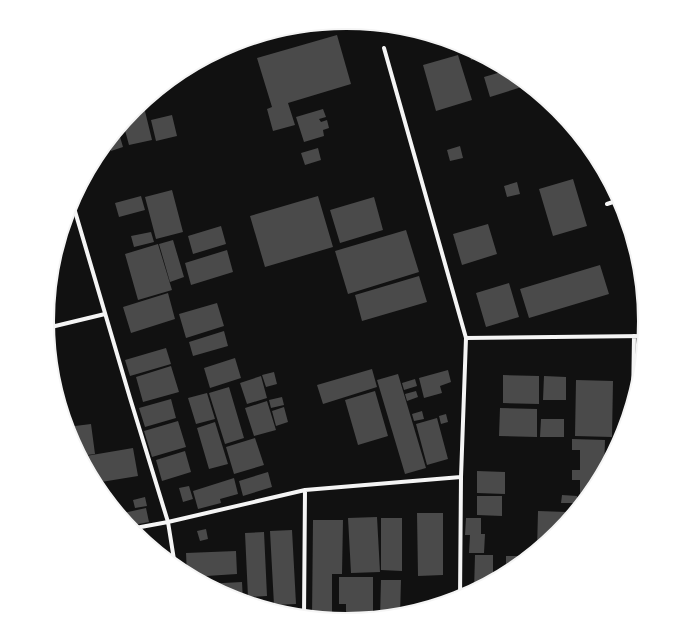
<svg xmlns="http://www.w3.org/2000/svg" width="692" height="643" viewBox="0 0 692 643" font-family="'Roboto Condensed',sans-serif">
  <rect width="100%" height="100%" fill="#111"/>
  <path fill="#4a4a4a" d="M337,35l14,49 -63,19 7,22 -22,6 -6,-22 5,-2 -15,-49z
    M468,50h2l14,7 -13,3z
    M458,55l14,45 -36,11 -13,-46z
    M508,70l5,3 15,12 -38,12 -6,-20z
    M183,71l1,7 -16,4 12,-10z
    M143,103l9,37 -23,5 -6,-22 11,-13z
    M323,109l3,8 -7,2 2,3 6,-2 2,8 -6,2 1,6 -20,6 -8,-25z
    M172,115l5,21 -21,5 -5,-21z
    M118,130l5,17 -12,4 -3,-10z
    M460,146l3,12 -13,3 -3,-11z
    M318,148l3,12 -16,5 -4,-12z
    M573,179l14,47 -34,10 -14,-47z
    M517,182l3,12 -13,3 -3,-11z
    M172,190l11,42 -27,7 -11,-42z
    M141,196l4,14 -26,7 -4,-14z
    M318,196l15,51 -68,20 -15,-51z
    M374,197l9,33 -43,13 -10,-33z
    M488,224l9,30 -35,11 -9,-31z
    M221,226l5,18 -33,10 -5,-18z
    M406,230l13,42 -71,22 -13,-43z
    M151,232l3,10 -20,5 -3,-11z
    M173,240l11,37 -14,5 -11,-38z
    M158,244l14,46 -34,10 -13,-46z
    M227,250l6,22 -42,13 -6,-22z
    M600,265l9,29 -80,24 -9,-29z
    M419,276l8,26 -65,19 -7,-26z
    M509,283l10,34 -33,10 -10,-34z
    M168,293l7,26 -44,14 -8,-26z
    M217,303l7,23 -38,12 -7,-24z
    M224,331l4,15 -35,10 -4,-14z
    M166,348l5,16 -41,12 -5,-16z
    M235,358l6,20 -31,10 -6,-20z
    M171,366l8,26 -36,10 -7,-25z
    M372,369l5,18 -54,17 -6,-19z
    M448,370l3,12 -11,4 2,7 -18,5 -5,-20z
    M274,372l3,12 -11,3 -4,-12z
    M398,374l28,94 -21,6 -28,-94z
    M503,375l36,1v28l-36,-1z
    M261,376l6,22 -20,6 -7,-21z
    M544,376l22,1v23h-23z
    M415,379l2,7 -13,4 -2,-7z
    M576,380l37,1 -1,56 -37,-1z
    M229,387l15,51 -19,6 -16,-51z
    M375,391l13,45 -30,9 -13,-45z
    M416,391l2,6 -11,4 -2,-7z
    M207,393l8,26 -19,5 -8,-26z
    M282,397l2,8 -13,3 -2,-8z
    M171,399l5,19 -31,9 -6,-19z
    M267,401l9,29 -22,6 -9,-28z
    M284,407l4,15 -12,4 -4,-15z
    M500,408l37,1v28l-38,-1z
    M422,411l2,8 -10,2 -2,-7z
    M446,414l2,8 -7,2 -2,-8z
    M437,418l11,41 -21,6 -11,-41z
    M541,419h23v18h-24z
    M178,421l8,26 -34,10 -8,-26z
    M215,422l13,42 -19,5 -12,-41z
    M91,424l4,30 -15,2 -11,-20 -2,-9z
    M255,438l9,27 -30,9 -8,-27z
    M572,439l33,1 -1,31 -9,17 -5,5h-10v-13h-8v-10h8v-20h-8z
    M133,448l5,28 -43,7 -15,-26z
    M185,451l6,21 -29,9 -6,-21z
    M477,471l28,1v22l-28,-1z
    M268,472l4,15 -29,9 -4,-15z
    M234,478l4,16 -18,5 1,4 -23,6 -5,-18z
    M189,486l4,13 -10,3 -4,-14z
    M562,495l15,1v7h-16z
    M477,496h25v20l-25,-1z
    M145,497l2,9 -12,2 -2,-8z
    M146,508l3,14 -21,4 -9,-12z
    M538,511l29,1 -1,11 -8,10 -21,17z
    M417,513h26v62l-25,1z
    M377,517l3,55 -29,1 -3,-55z
    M381,518h21v53l-21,-1z
    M466,518h15v16h4l-1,19h-15l1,-18h-5z
    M313,520h30l-1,54h-10v46l-20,-2z
    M206,529l2,10 -8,2 -3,-10z
    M292,530l4,74 -22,1 -4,-74z
    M264,532l3,64 -19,1 -3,-64z
    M236,551l1,23 -46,3 -4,-2 -1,-22z
    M475,555h18v26l-19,10z
    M506,556h23v1l-17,14 -6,3z
    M339,577h34v41l-27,3 -8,-1v-6h8v-10h-7z
    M381,580h20l-1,36 -20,2z
    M242,582l1,20 -12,-4 -26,-14z
    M264,608h8v2l17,-1v6z"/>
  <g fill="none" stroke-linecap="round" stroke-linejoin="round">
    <path stroke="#f5f5f5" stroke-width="4" d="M384,48l82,290 -5,139 -1,122
      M72,201l58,197 38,124 7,44
      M607,204l12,-4
      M47,328l58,-14
      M466,338l178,-2
      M633,402l1,-66
      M130,529l38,-7 137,-32 156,-13
      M304,617l1,-127"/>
  </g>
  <path d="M0 0H692V643H0ZM54 321a292 292 0 1 1 584 0a292 292 0 1 1-584 0Z" fill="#fff" fill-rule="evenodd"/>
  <path fill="none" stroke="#f5f5f5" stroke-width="2" d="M54 321a292 292 0 1 1 584 0a292 292 0 1 1-584 0Z"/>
</svg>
